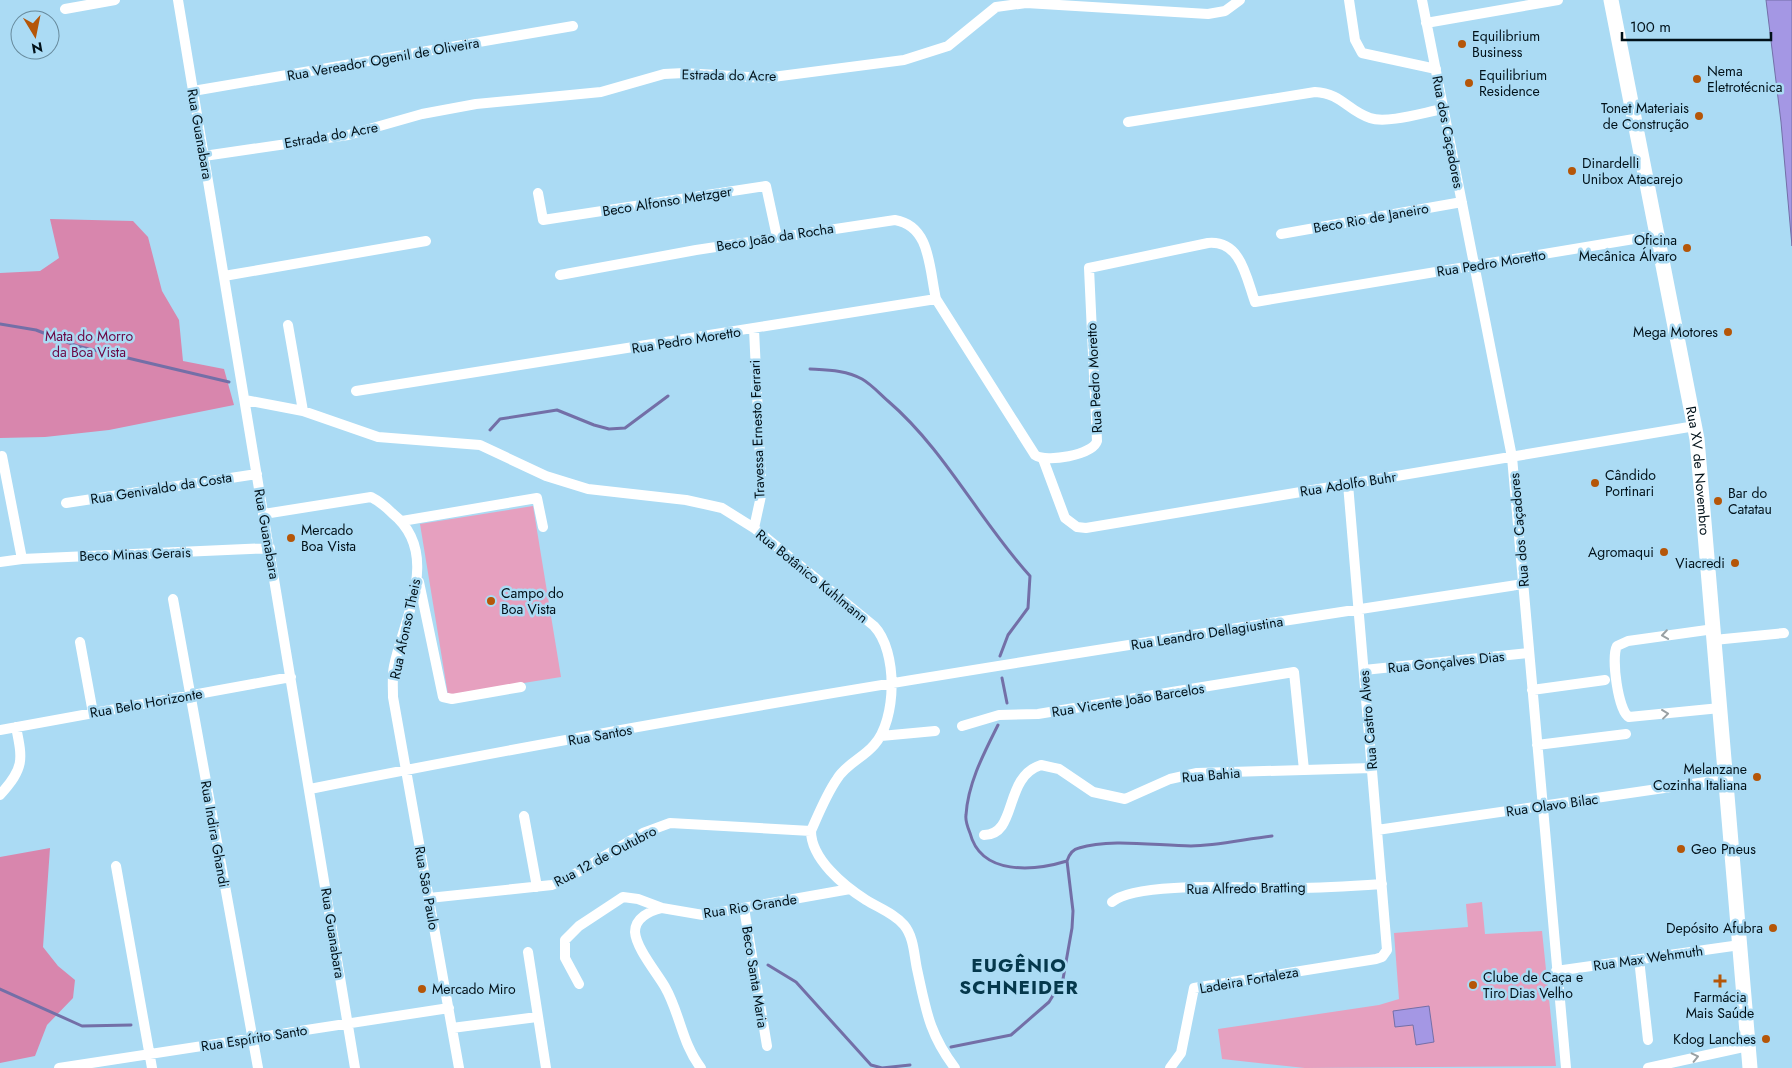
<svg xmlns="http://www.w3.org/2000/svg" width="1792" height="1068" viewBox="0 0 1792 1068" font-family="Jost,sans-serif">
  <rect width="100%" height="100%" fill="#abdbf4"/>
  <path fill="#e6a0bf" d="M533,506l28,171 -113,18 -28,-171z
    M1482,902l3,32 57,-3 14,135 -251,2 -83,-9 -4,-30 161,-24 20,-6 -5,-66 74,-6 -2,-23z"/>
  <path fill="#d886ad" d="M50,219l83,2 15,16 14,54 17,29 4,41 41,8 10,36 -125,25 -64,7 -45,1v-165l40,-2 19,-13z
    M50,848l-7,99 15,19 17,14 -2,18 -26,27 -12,31 -35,7v-206z"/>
  <path fill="#a497e4" stroke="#736fa7" d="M1766,0h26v246l-11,-124z
    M1429,1006l5,36 -18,3 -3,-20 -18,2 -2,-16z"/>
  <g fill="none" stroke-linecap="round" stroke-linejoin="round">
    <path stroke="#736fa7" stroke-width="3" d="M0,324l36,6 41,16 152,36
      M810,369c18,1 36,1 52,10 9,5 18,15 26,22 57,49 91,119 142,175l-2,32 -20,27 -8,21
      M490,430l10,-11 57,-9 37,15 15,4 16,-1 43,-32
      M1002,678l5,25
      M998,725c-14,28 -30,58 -32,90 -1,6 2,13 4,18 11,43 64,38 97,28
      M768,965l28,17 75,83 11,3 28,-3
      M0,989l82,37 49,-1
      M951,1047l60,-12 38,-33 14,-23 9,-51 1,-17 -6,-50c2,-6 6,-12 12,-13 31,-10 80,-2 112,-2 26,0 54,-7 81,-10"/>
    <path stroke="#fff" stroke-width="10" d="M178,0l177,1068
      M1349,0l6,40 7,13 74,16
      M1422,0l90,457 54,611
      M65,9l50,-9
      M1426,23l132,-23
      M193,91l380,-65
      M1128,122l187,-30c26,1 33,19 55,26 17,6 55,-6 73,-9
      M204,156l144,-21 74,-21 54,-10 125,-12 63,-18 20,-1 81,5 139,-18 44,-14 48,-39 30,-4 182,11 17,-3 15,-11
      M538,193l5,27 223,-34 11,51
      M1281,234l181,-32
      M560,275l136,-25 199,-30c36,6 34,49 41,79
      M224,276l202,-35
      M288,325l15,86
      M754,329l7,150v17l-7,32
      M356,391l580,-92 99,156c11,8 58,0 62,-14l-8,-173 119,-25c33,-3 38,34 47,59l403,-67
      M245,400l58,11 75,26 102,8 66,31 42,13 98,11 36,8 32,20 120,98c24,25 23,94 0,119 -11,13 -28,19 -37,34 -11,16 -18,34 -26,52 0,28 33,55 55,69 13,8 29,14 38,25 10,12 10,30 13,44 9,41 12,65 38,99
      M2,456l20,103
      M1043,459l22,59 12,9 9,1 609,-102
      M66,503l191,-29
      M264,514l107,-17c8,4 15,10 21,16 50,40 12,104 2,153 -2,10 -1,21 -1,31l66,371
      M402,521l135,-23 6,29
      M0,562l22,-3 248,-11
      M419,582l24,115 9,2 69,-12
      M173,599l85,469
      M1714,629l-86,12 -11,5c-6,11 1,65 12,71l91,-9
      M1714,640l70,-7
      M80,642l13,71
      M1364,670l165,-17
      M1532,690l73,-10
      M962,726l37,-11 39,-1 256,-42 10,98
      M0,730l291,-53
      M881,736l54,-5
      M1537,745l89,-11
      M310,789c402,-81 808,-143 1213,-205
      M0,795c24,-27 23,-34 16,-68
      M524,816l13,71
      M1377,830l349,-51
      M984,835c34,0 19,-58 57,-70l18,4 34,23 32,7 45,-20 27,-6 175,-5
      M116,866l36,202
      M429,898l123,-13 16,-7 75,-45 27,-10 141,8
      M1112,902c25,-22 146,-13 182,-14 29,0 59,-2 88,-4
      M662,908c-12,3 -27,10 -27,24 1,16 22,41 30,55 15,26 17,57 36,81
      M744,908l23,138
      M528,952l18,116
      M1639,959l9,81
      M1556,971l184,-26
      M579,984l-14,-26v-18l14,-14 44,-29 15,2 24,9 41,7 147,-26
      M452,1028l85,-11
      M59,1068l390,-60
      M1170,1068l11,-15 13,-65 182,-29 6,-2 5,-7 -39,-466
      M1648,1068l100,-22"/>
    <path stroke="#fff" stroke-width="15" id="s1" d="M1611,0l86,439 53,629"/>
  </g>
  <defs><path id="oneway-chevron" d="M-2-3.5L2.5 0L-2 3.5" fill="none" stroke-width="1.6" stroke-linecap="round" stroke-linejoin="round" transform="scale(1.25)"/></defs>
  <g stroke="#99a0a3">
    <use href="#oneway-chevron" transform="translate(1665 635) rotate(172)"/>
    <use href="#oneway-chevron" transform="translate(1665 714) rotate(-7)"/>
    <use href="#oneway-chevron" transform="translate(1695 1057) rotate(-13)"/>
  </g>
  <g fill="#b55608" stroke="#abdbf4" stroke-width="2">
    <circle cx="1462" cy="44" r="5"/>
    <circle cx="1697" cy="79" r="5"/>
    <circle cx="1469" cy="83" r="5"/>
    <circle cx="1699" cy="116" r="5"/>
    <circle cx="1572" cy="171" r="5"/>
    <circle cx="1687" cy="248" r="5"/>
    <circle cx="1728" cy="332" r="5"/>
    <circle cx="1595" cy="483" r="5"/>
    <circle cx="1718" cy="501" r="5"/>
    <circle cx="291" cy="538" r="5"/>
    <circle cx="1664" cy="552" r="5"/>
    <circle cx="1735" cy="563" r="5"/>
    <circle cx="491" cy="601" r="5"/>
    <circle cx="1757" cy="777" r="5"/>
    <circle cx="1681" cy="849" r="5"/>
    <circle cx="1773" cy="928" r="5"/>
    <path d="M1717.5 973.5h5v5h5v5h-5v5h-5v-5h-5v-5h5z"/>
    <circle cx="1473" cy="985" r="5"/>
    <circle cx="422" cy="989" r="5"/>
    <circle cx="1766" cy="1039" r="5"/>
  </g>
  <g text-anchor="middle" stroke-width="5" stroke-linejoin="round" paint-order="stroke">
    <g font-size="14" fill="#011119" stroke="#abdbf4" text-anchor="start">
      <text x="1472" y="41">Equilibrium<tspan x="1472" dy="16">Business</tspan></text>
      <text x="1707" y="76">Nema<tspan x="1707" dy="16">Eletrotécnica</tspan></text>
      <text x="1479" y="80">Equilibrium<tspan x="1479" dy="16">Residence</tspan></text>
      <text x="1689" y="113" text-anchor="end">Tonet Materiais<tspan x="1689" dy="16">de Construção</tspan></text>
      <text x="1582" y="168">Dinardelli<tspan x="1582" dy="16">Unibox Atacarejo</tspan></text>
      <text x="1677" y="245" text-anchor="end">Oficina<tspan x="1677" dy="16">Mecânica Álvaro</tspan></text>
      <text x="1718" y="337" text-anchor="end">Mega Motores</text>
      <text x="1605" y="480">Cândido<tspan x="1605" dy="16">Portinari</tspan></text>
      <text x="1728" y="498">Bar do<tspan x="1728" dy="16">Catatau</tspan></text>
      <text x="301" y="535">Mercado<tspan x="301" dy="16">Boa Vista</tspan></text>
      <text x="1654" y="557" text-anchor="end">Agromaqui</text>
      <text x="1725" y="568" text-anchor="end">Viacredi</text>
      <text x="501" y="598">Campo do<tspan x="501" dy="16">Boa Vista</tspan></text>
      <text x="1747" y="774" text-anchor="end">Melanzane<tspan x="1747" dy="16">Cozinha Italiana</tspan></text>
      <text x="1691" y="854">Geo Pneus</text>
      <text x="1763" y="933" text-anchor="end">Depósito Afubra</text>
      <text x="1483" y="982">Clube de Caça e<tspan x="1483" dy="16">Tiro Dias Velho</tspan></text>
      <text x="432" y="994">Mercado Miro</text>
      <text x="1720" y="1002" text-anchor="middle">Farmácia<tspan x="1720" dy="16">Mais Saúde</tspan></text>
      <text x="1756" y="1044" text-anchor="end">Kdog Lanches</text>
    </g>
    <g font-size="14" fill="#011119" stroke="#abdbf4">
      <text transform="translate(383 59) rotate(-10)" y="5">Rua Vereador Ogenil de Oliveira</text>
      <text transform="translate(729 75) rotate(1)" y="5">Estrada do Acre</text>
      <text transform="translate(1448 132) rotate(79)" y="5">Rua dos Caçadores</text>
      <text transform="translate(200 134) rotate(80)" y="5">Rua Guanabara</text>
      <text transform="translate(331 135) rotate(-10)" y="5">Estrada do Acre</text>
      <text transform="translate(667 201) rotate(-9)" y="5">Beco Alfonso Metzger</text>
      <text transform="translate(1371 218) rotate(-10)" y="5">Beco Rio de Janeiro</text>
      <text transform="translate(775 237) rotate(-9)" y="5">Beco João da Rocha</text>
      <text transform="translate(1491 263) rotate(-9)" y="5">Rua Pedro Moretto</text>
      <text transform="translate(686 340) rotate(-9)" y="5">Rua Pedro Moretto</text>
      <text transform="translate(1094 378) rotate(-93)" y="5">Rua Pedro Moretto</text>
      <text transform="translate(757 429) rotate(-92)" y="5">Travessa Ernesto Ferrari</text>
      <text dy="5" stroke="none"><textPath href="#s1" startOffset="479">Rua XV de Novembro</textPath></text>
      <text transform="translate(1348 484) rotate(-9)" y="5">Rua Adolfo Buhr</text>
      <text transform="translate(161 488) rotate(-9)" y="5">Rua Genivaldo da Costa</text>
      <text transform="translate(1519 530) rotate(-95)" y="5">Rua dos Caçadores</text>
      <text transform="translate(267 534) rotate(80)" y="5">Rua Guanabara</text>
      <text transform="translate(135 554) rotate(-2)" y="5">Beco Minas Gerais</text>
      <text transform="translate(812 576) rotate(39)" y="5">Rua Botânico Kuhlmann</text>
      <text transform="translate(405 629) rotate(-78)" y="5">Rua Afonso Theis</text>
      <text transform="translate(1207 633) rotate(-9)" y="5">Rua Leandro Dellagiustina</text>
      <text transform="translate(1446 662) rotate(-6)" y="5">Rua Gonçalves Dias</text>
      <text transform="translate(1128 700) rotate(-9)" y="5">Rua Vicente João Barcelos</text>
      <text transform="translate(146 703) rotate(-10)" y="5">Rua Belo Horizonte</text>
      <text transform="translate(1368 720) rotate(-95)" y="5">Rua Castro Alves</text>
      <text transform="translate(600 735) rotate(-10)" y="5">Rua Santos</text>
      <text transform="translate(1211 775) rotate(-5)" y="5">Rua Bahia</text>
      <text transform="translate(1552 805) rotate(-8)" y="5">Rua Olavo Bilac</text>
      <text transform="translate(215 834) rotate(80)" y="5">Rua Indira Ghandi</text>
      <text transform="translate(605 856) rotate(-28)" y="5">Rua 12 de Outubro</text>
      <text transform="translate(427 888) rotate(80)" y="5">Rua São Paulo</text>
      <text transform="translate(1246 888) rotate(-1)" y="5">Rua Alfredo Bratting</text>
      <text transform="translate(750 906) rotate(-9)" y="5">Rua Rio Grande</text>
      <text transform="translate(333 933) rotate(81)" y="5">Rua Guanabara</text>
      <text transform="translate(1648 958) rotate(-8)" y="5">Rua Max Wehmuth</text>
      <text transform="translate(755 977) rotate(81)" y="5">Beco Santa Maria</text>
      <text transform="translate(1249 980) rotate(-10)" y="5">Ladeira Fortaleza</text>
      <text transform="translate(254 1038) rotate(-9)" y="5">Rua Espírito Santo</text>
    </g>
    <g font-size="14" fill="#6b0644" stroke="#abdbf4">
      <text x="89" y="341">Mata do Morro<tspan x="89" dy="16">da Boa Vista</tspan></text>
    </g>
    <g font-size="19" font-weight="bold" letter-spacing="1" fill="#05384c" stroke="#abdbf4">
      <text x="1019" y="972">EUGÊNIO<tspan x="1019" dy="22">SCHNEIDER</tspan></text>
    </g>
  </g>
  <g transform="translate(35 35) rotate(170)"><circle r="24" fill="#abdbf4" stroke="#678a9c"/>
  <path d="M0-4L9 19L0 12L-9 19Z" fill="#b55608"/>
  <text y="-8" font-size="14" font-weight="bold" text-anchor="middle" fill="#011119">N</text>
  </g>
  <path d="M1622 32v8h149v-8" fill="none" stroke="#011119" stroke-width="2.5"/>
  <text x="1630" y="32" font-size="15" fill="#011119" stroke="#abdbf4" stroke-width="4" paint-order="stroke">100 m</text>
</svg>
